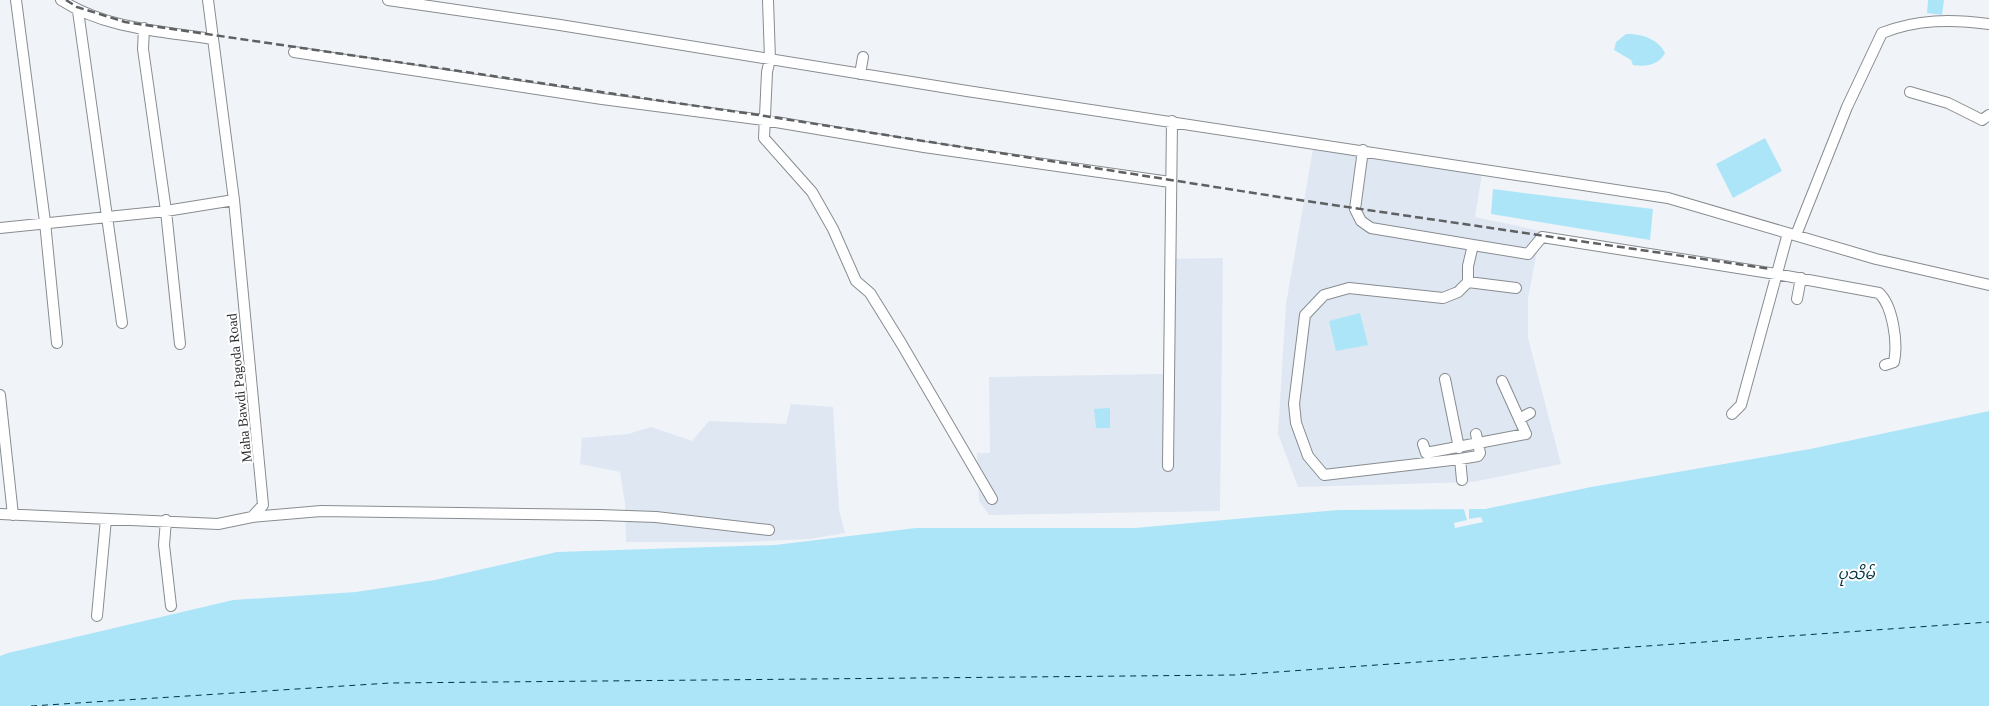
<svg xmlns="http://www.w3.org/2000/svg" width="1989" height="706" viewBox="0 0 1989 706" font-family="'Times New Roman','Noto Sans Myanmar',serif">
  <rect width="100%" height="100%" fill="#f0f4f9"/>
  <path fill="#dee7f2" d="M1313,149l169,25 -7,43 66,14 -13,67v40l33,126 -88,18 -175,5 -20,-53 8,-130z
    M1223,258l-3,253 -231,4 -10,-14 -2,-48h13l-1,-76 174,-3 3,-115z
    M791,404l42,3 6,103 6,23 -35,6 -68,3h-116l-1,-39 -5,-31 -40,-8 2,-26 46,-4 23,-7 41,14 17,-20 77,3z"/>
  <path fill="#ade5f8" d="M1928,0h16l-2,15 -15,-2z
    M1626,34c14,-1 33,5 39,19 -6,12 -19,14 -32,12l-2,-5 -17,-10 2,-8z
    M1765,138l17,33 -49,27 -17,-34z
    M1493,189l160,20 -3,31 -159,-26z
    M1360,313l8,32 -32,6 -7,-30z
    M1110,408v20h-14l-2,-19z
    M1989,411v295h-1989v-50l8,-3 225,-53 123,-8 79,-12 122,-28 218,-7 141,-17h219l203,-18 147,-1 106,-22 219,-38z"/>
  <path fill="#f0f4f9" d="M1463,506h6v13l12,-2 2,5 -28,6 -1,-5 13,-3z"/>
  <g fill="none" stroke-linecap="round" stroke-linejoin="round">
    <path stroke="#003442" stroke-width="1" stroke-dasharray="6 5" stroke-linecap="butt" d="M31,706l359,-23 844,-8 755,-53"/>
    <g stroke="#888c90" stroke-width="12">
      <path id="minor" d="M16,0l29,222 12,121
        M61,0c45,29 100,31 151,39
        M388,0l172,25 407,66 701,107 208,61 113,26
        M768,0l2,59 -3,13 -3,66 48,54 21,37 23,52 14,12 31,50 91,156
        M78,11l44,312
        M144,28l-1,21 23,162 14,133
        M294,52l308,47 162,21 160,27 246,35
        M860,74l3,-17
        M1910,92l38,11 34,17 7,-5
        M1363,150l-8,59 6,12 10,7 102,17 -5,21v16l-10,10 -15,6 -94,-10 -25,7 -19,20 -11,89 2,19 12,33 16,19 136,-16 18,-3 2,-3 -4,-19
        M0,228l166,-17 68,-11
        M1796,235l51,-128 35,-74c35,-14 70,-14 107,-9
        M1473,245l55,9 14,-17 234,37 103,19c14,13 19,50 15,69l-9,3
        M1468,282l48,6
        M1797,299l4,-21
        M1445,379l14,69
        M0,395l13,120
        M1732,414l9,-9 47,-172
        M1521,418l9,-5
        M1423,444l3,9 100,-19 -24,-53
        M1460,459l2,21
        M1168,466l4,-345
        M0,514l218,10 34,-7 11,-12 -29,-305 -26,-200
        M252,517l69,-6 279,4 56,2 113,13
        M166,520l-2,25 7,61
        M97,616l9,-97"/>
    </g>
    <use href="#minor" stroke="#fff" stroke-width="10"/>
    <path stroke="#5e6062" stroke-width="2.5" stroke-dasharray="8 4" stroke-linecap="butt" d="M66,0l11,7 48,15 640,94 514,81 492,72"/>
  </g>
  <g text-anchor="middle" stroke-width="4" stroke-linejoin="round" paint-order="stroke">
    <g font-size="14" fill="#2d2e30" stroke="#fff">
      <text transform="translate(239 388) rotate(-96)" y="5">Maha Bawdi Pagoda Road</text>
    </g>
    <g font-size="15" font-style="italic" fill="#003442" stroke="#fff">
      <text x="1856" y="579">ပုသိမ်</text>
    </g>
  </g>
</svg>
